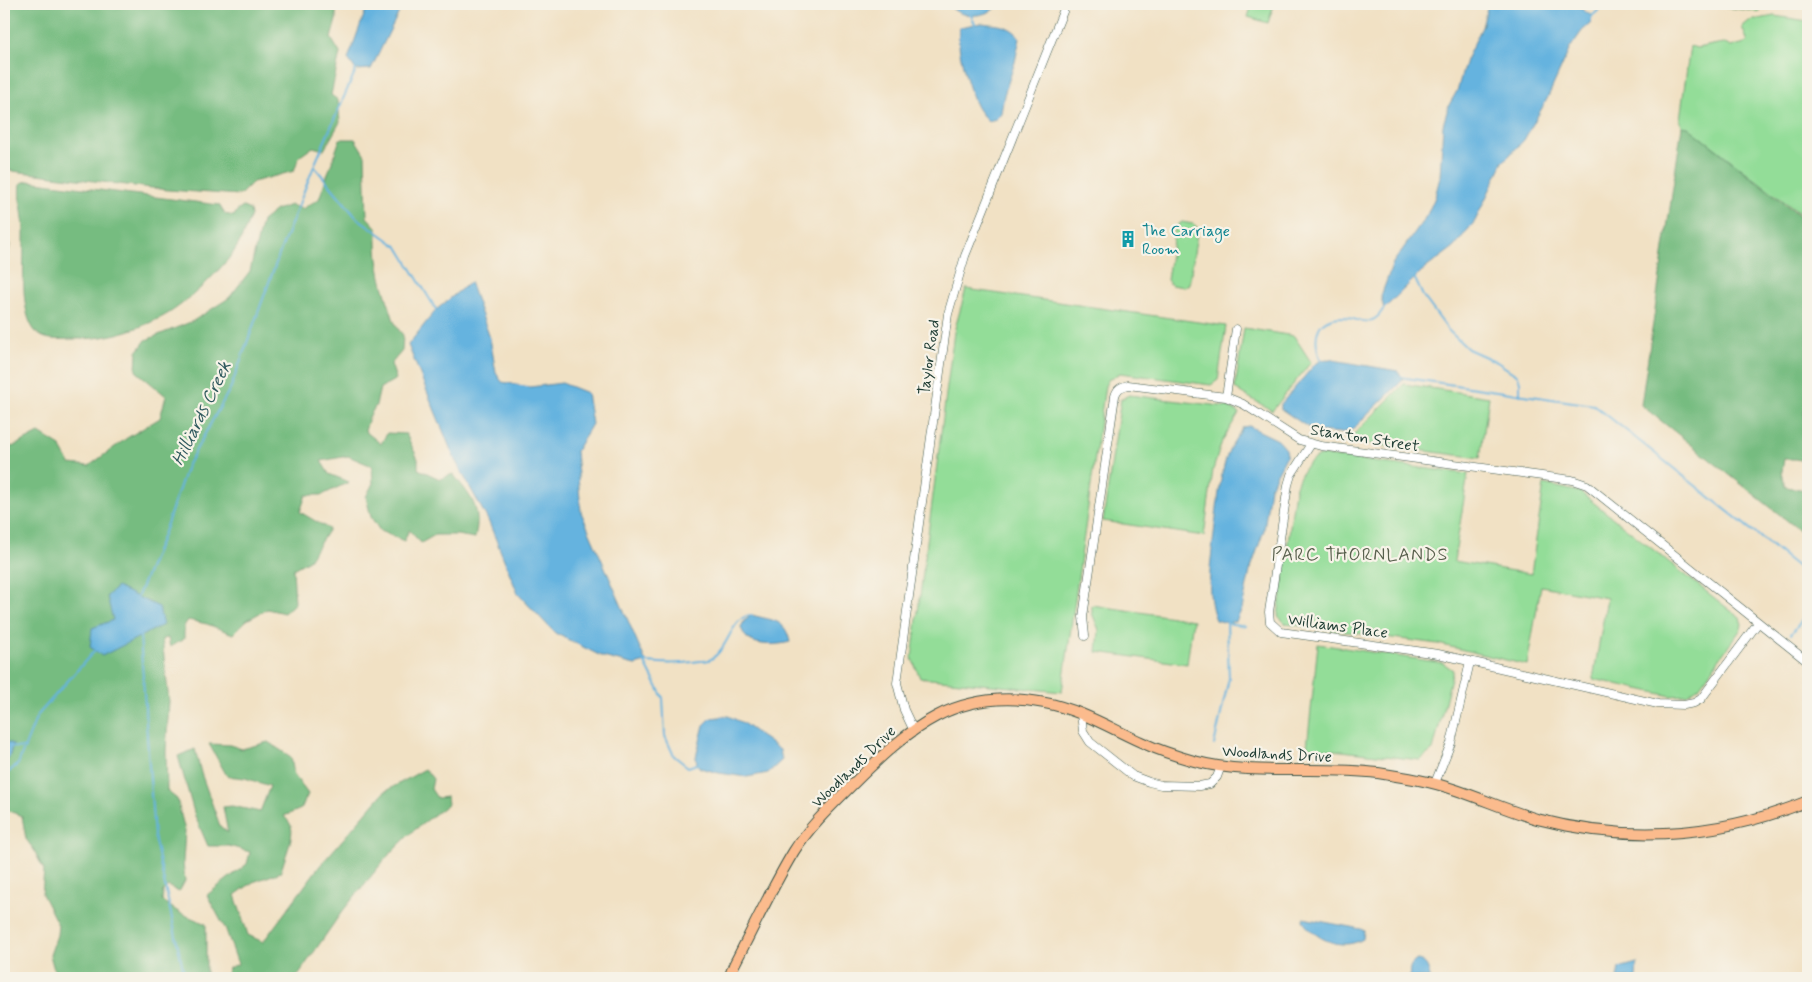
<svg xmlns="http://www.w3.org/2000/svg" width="1812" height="982" viewBox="0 0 1812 982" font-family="Mynerve,sans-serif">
  <rect width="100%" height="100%" fill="#f7f3e8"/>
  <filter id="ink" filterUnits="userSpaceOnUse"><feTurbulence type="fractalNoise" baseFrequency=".02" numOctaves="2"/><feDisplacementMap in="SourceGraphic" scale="10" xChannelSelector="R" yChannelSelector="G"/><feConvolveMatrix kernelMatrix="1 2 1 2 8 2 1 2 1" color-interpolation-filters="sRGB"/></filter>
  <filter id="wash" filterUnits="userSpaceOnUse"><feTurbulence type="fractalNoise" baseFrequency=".0096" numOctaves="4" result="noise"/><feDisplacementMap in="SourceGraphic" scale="20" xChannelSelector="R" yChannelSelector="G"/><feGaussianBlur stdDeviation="1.12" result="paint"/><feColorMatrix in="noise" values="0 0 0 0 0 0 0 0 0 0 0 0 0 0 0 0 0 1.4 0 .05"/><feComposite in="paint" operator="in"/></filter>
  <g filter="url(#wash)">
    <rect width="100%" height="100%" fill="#f1e1c4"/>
    <path fill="#93dd98" stroke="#598d66" d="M1252,4h22l-6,19 -20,-6z
      M1705,4h55l-1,8z
      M1774,16l34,5v180l-9,12 -111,-86 -6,-1 -2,-7 10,-73 7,2 26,-5 8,4 17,-5 -6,-15 7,-6z
      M1182,222l11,2 4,3v6l-7,48 -2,4 -4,2 -13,-2 -4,-5 8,-53z
      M966,289l260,37 -8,54 -7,5 -91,-12 -12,7 -3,6 -43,306 -142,-14 -8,-20 42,-326z
      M1244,328l50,8 17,26 -39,49c-8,-6 -33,-18 -37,-23z
      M1404,384l85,13 -9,61 -133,-17z
      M1129,395l100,12 10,6 -17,28 -9,29 -9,66 -101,-15 18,-122z
      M1322,455l146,19 -14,87 77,13 13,-90 36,8 160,126 2,6 -1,5 -42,58 -12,8 -16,1 -78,-17 14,-81 -66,-12 -14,79 -89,-21 -152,-20 -8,-8 17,-126c4,-15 12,-30 27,-35z
      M1092,605l101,15 -6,44 -90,-12 2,-22 -7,-17z
      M1318,644l125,19 10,7 -20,80 -13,10 -113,-13z"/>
    <path fill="#76bc80" stroke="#4a7c5a" d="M4,4h332v16l-5,18 9,15 -9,42 7,5 2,22 -16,28 -11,-3 -14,10 -5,14 -41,11 -13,13 -72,-5 -164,-20z
      M1682,126l6,1 120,95v156l-1,28 -3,6 2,14 -3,6 1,13 4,6v5l-3,5 -10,-2h-11l-2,12 3,16 22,3 1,3v44l-167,-132z
      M340,139h15l10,16 2,62 10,11c-1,31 3,51 13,80 4,12 4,17 13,27l-1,16 -11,13 5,15 -16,9 -4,17 -7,12 -4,14 16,13 6,-11 19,1 12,25v10l22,10 13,-5c18,23 29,33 22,64l-18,-3h-22l-14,8 -12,-13 -5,11 -24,-10 -9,-14 -5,-20 7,-14 -1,-17 -24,-10 -27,5 8,13 20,8 -27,13h-16l-6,17 29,17 -20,31 -16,9 2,34 -11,10 -17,-4 -20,11 -14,14 -26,-10 -19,-4 -4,6v13l-14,8 -2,-9 -6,1 7,62 -3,50 1,40 10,8 8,32 -2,31 2,19 -6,11 -11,-6 -5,5 -1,10 18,12 26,11v54h-154l3,-5 -5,-18 7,-20 1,-10 -16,-31 2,-24 -10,-20 -8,-11 -4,-23 -18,-7v-49l5,-2 4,-14 -9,-3v-302l8,8 27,-14 21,13 10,18 19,2 38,-28 33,-20 6,-22 -30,-25 1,-19 9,-12 47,-19 36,-23 21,-27 12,-50 14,-11 15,-5 11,4 17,-10z
      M28,181l191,24 6,9 9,2 3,-5 6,-4 7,3 1,5c-5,12 -10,27 -18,38 -15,20 -51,55 -73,65 -26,13 -58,22 -88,21 -11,0 -27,3 -36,-7 -18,-19 -11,-78 -12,-103 -1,-16 -5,-30 -3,-46z
      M4,235l6,10 -3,14h-3z
      M268,742l23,15 3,18 14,19 -7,15 -17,7c2,3 6,6 7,10 4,10 -8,35 -10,46l-28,10 -18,13 13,40 15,7 55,-74 66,-76 41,-23 8,10 -2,10 6,9 10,-1 1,7 -36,28 -26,26 -45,55 -45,65h-71l4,-10 9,-4 -12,-34 -19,-35 40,-31 3,-12 -21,-6h-21l-13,-30 -17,-60 17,-7 6,24 19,53 8,7 -5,-26 9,-1 28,6 10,-26 -25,-8 -18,-2 -18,-32 21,1 12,4z"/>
    <path fill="#65b3df" stroke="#42788a" d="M368,4h35l-32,65 -15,1 -8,-11z
      M948,4h46v5c-13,9 -36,9 -46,-5z
      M1488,4h79l9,1 16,11 -1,7 -9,8 -12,17 -23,51 -23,41 -21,22 -28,59 -21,26 -32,24 -38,38 -3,-13 12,-33 34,-48 8,-18 5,-20 3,-52 6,-20 8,-14 9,-31 16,-33z
      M981,23c16,2 29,1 39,15l-5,24 -11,33 -3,18 -5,6 -8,2c-6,-6 -11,-12 -14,-20 -6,-16 -20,-58 -14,-74z
      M470,282l20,56 6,35 6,9 28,5 32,-4 25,10 5,31 -16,27 5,61 65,150 -11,3 -32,-8 -48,-24 -37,-39 -30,-74 -33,-60 -47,-115 28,-35z
      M1327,359l71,12 5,9 -50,49 -12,4 -22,-2 -13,-5 -25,-17v-5l35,-41z
      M1249,426l29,14 8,9 1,6 -17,32 -6,43 -14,41 -8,38 -6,12 -9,2 -11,-3c-12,-29 -4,-64 -1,-95 3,-25 5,-51 14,-75 4,-8 10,-16 14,-23z
      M117,587l42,20 4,18 -61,31 -12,-9 2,-19 21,-8 -6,-24z
      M752,615c20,6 33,3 38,27 -11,3 -33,5 -43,-4 -2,-2 -4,-6 -6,-10l3,-7z
      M728,716l15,7 37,27 2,10 -14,13 -21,4 -28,-4 -19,-5 -3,-4 -1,-7 8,-32 7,-7z
      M4,741l9,3 -4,14 -5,2z
      M1303,918l58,11 3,2 -1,8c-17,10 -38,4 -51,-8 -5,-4 -9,-8 -9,-13z
      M1417,960c10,1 12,10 13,18h-20c-1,-9 -1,-13 7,-18z
      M1637,963l-1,15h-19l2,-10z"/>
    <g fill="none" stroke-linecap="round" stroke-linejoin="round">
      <path stroke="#65b3df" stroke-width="2" d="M970,13l5,11
        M1591,17l10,-9v-4
        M314,166l42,51 42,30 39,64
        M1414,277l9,19 25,34 20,19 29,13 21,14 2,6v13
        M1321,362c-8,-22 -8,-45 22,-45 9,0 19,7 27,4 7,-2 10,-7 14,-13
        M1399,377l195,28 214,170
        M137,598l26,-63 24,-69 44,-79 49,-135 34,-86 43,-99
        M1227,623l18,3
        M1791,634l17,-21
        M140,635l14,201 31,142
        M644,661l19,37 2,38 9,20 14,11 9,-3
        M646,662c21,2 33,2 54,-1 4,0 8,0 11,-2 18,-10 20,-43 41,-44
        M1214,745l15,-67 -2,-57
        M10,747l15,1
        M4,776l14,-12 19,-48 58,-66"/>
    </g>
  </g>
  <g filter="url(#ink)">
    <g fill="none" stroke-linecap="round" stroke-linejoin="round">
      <g stroke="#3e564a" stroke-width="9">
        <path id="minor" d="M1226,397l10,-68
          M1311,444l-20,31 -3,10 -19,127 1,10 11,10 157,22 220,50 26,1 10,-2 7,-4 57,-76
          M1085,636l-2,-19 32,-221c2,-7 5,-9 13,-11l98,12 17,7 56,36 22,6 251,34 15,5 221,177
          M1081,714l2,17 7,11 43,34 16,6 12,3 38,1 11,-2 7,-7 4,-11
          M913,729l-9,-19 -7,-27 51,-369 17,-58 101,-252
          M1435,783l16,-40 19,-81"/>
      </g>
      <g stroke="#3e564a" stroke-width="12">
        <path id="major" d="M729,978l5,-13c20,-38 38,-78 60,-114 15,-24 37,-45 57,-65 58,-58 105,-100 194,-83 34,6 65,25 96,39 17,8 35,14 53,19 60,16 122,4 184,12 26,4 52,8 78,17 27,9 53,21 81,29 92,24 183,18 271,-18"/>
      </g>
      <use href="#minor" stroke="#fff" stroke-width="8"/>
      <use href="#major" stroke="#fbbb8d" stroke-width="10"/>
    </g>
  </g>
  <defs>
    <g id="building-bare" transform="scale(1.35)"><path d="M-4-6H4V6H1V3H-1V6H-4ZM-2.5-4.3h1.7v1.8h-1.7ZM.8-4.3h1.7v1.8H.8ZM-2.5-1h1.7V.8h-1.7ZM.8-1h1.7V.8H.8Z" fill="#0f9aa8" stroke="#f7f3e8" stroke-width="2.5" paint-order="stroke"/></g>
  </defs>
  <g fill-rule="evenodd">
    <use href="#building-bare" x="1128" y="239"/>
  </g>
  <g text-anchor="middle" stroke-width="4.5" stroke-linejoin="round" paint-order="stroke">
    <g font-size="16" fill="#0d838f" stroke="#f7f3e8" text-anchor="start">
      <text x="1142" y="236">The Carriage<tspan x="1142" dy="18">Room</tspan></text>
    </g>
    <g font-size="16" fill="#1f3d34" stroke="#f7f3e8">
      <text transform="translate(928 357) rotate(-82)" y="6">Taylor Road</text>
      <text transform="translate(1365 437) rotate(9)" y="6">Stanton Street</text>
      <text transform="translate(1338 625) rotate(8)" y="6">Williams Place</text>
      <text transform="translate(1277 753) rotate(3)" y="6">Woodlands Drive</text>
      <text transform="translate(853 766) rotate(-44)" y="6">Woodlands Drive</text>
    </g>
    <g font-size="18" font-style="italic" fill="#305a5f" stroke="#f7f3e8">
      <text transform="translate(201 413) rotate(-64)" y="6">Hilliards Creek</text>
    </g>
    <g font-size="18" letter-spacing="1" fill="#59614e" stroke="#f7f3e8">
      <text x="1360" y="560">PARC THORNLANDS</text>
    </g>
  </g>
  <rect width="1812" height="982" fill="none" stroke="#f7f3e8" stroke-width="20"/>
</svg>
